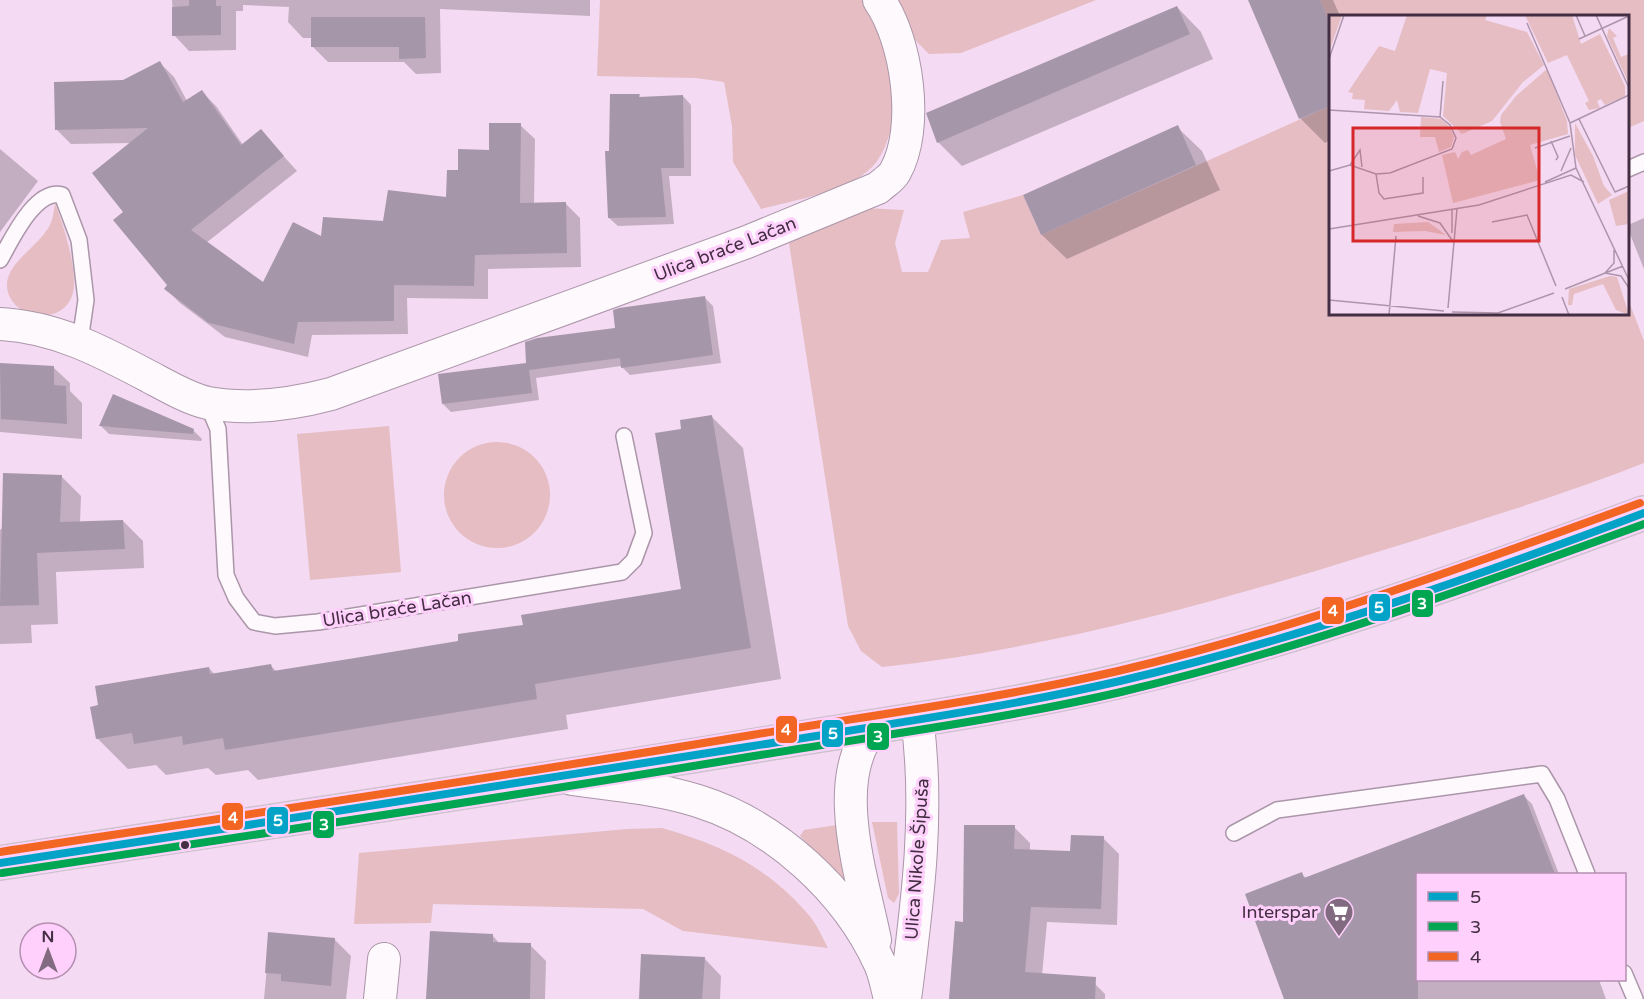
<svg xmlns="http://www.w3.org/2000/svg" width="1644" height="999" viewBox="0 0 1644 999" font-family="'Varela Round',sans-serif">
  <rect width="100%" height="100%" fill="#f4daf2"/>
  <path fill="#e5bdc3" d="M600,0h263c8,12 16,23 22,35 16,33 14,105 -13,132 -24,25 -78,33 -111,42l-28,-47 -1,-36 -8,-44 -28,-4 -99,-2z
    M897,0h199l-135,53 -32,1 -14,-14z
    M1320,0h324v121l-16,7v-112h-298v8z
    M1330,106v208h298v-15l16,42v122c-92,36 -186,64 -280,93 -157,49 -318,93 -482,111l-21,-16 -13,-25 -59,-383 75,-35 40,2 -9,33 7,29h26l13,-32 29,-2 -7,-26 60,-17 18,40z
    M55,203c8,21 25,72 17,93 -12,33 -67,21 -65,-13 2,-22 33,-38 43,-58 3,-6 4,-15 5,-22z
    M389,426l12,146 -91,8 -13,-146z
    M444 495a53 53 0 1 1 106 0a53 53 0 1 1-106 0Z
    M872,822h25l2,72 -5,9 -6,-5z
    M837,825l9,59 -46,-48 4,-6z
    M662,828c59,17 104,38 145,85 9,9 15,24 21,35l-145,-17 -40,-22 -210,-5 -2,19 -77,1 5,-71 268,-24z"/>
  <path fill="#0003" d="M172,0h418v16l-150,-7 1,64 -25,1 -12,-12h-76l-16,-16v-8h-9l-15,-16 1,-15 -46,-2v6h-7v39l-47,1 -15,-16z
    M1250,0h83l7,16h-10v124l-5,3 -25,-25z
    M1177,7l24,25 12,27 -251,107 -24,-24z
    M159,62l15,15 13,24 14,-10 15,15 27,39 18,-14 36,40 -91,72 58,42 58,-47 62,-16 64,-23 11,-27 32,-20 29,-27 15,14 -1,66 32,-1 14,14 1,49 -93,2v30l-81,-1 1,36 -96,1 -4,22 -83,-20 -45,-34 -14,-14 3,-4 -44,-73 7,-69 -61,1 -14,-14 67,-48z
    M639,96l2,2 42,-2 8,9v71h-22l5,48 -56,2 -9,-8 2,-66z
    M1177,127l25,24 18,39 -153,69 -25,-24 -17,-39z
    M0,149l38,32 -38,51z
    M1644,218v51l-16,-40v-4z
    M705,298l8,8 8,57 -91,12 -9,-9 -85,12 3,22 -88,12 -8,-8 85,-40z
    M0,366l54,2 16,15v8l12,12v36l-82,-7z
    M712,417l31,31 38,231 -215,36 2,14 -310,51 -10,-10 -32,5 -8,-7 -42,7 -10,-10 -28,4 -31,-31 112,-70 6,7 56,-9 6,6 183,-30 223,-51v-161z
    M101,426l92,4 9,9 -1,2 -92,-7z
    M61,476l20,20 -1,27 43,-2 20,20 1,27 -88,4 2,52 -27,1 1,18 -32,1v-114z
    M1524,796l8,8 27,70h-141v106h181l7,19h-320l16,-125 5,5z
    M1014,827l16,16v8l42,1 31,-14 16,16 -2,71 -70,-3 -5,53 47,3 16,16v5h-156l15,-75z
    M270,934l64,5 17,17 -5,43h-82z
    M493,936l7,8 30,1 16,16 -1,38h-119z
    M705,959l16,17 -1,23h-80z"/>
  <path fill="#a696aa" d="M189,0h27v6h5v29l-49,1v-29l17,-1z
    M1248,0h72l10,24v82l-31,13z
    M1177,6l13,28 -253,109 -11,-30z
    M311,17h114l1,41 -27,1v-12h-88z
    M160,61l23,41 19,-12 39,55 20,-16 23,27 -93,74 72,52 30,-60 28,14 2,-19 60,4 5,-31 58,7 1,-27h11v-21l31,1v-27h32l-1,80 46,-1 1,51 -92,2 -1,31 -80,-1v36l-96,1 -4,22 -85,-21 -45,-34 3,-4 -54,-65 10,-8 -31,-39 56,-45 -93,2 -1,-48 69,-2z
    M610,94h30l-1,3 44,-2 1,73h-23l5,49 -58,1 -3,-67h4z
    M1178,125l18,40 -155,70 -18,-40z
    M705,296l8,59 -92,13 -1,-10 -91,12 3,23 -90,11 -4,-30 88,-11 -1,-21 12,-4 78,-10 -2,-18 6,-2z
    M0,363l54,3v19l12,1 1,38 -66,-5z
    M113,394l81,35 -1,5 -94,-8z
    M712,415l39,233 -216,36 2,15 -312,51 -2,-12 -40,7 -1,-9 -48,8 -2,-11 -36,6 -6,-32 8,-2 -3,-19 114,-19 1,7 61,-10 2,7 82,-13 103,-17v-7l65,-9 -2,-10 160,-26 -26,-156 26,-4 -1,-9z
    M3,473l59,2 -2,47 63,-2 2,29 -88,4 2,52 -39,1z
    M1524,794l31,80h-137v125h-134l-39,-105 57,-22 2,6z
    M964,825h51l-1,24 56,2 1,-16 33,1 -3,73 -70,-2 -6,65 71,5 -1,22h-146l6,-78 8,1z
    M430,931l63,3v8l38,1 -1,56h-104z
    M268,932l67,6 -4,48 -50,-5v-7l-16,-1z
    M641,954l64,3 -3,42h-63z"/>
  <g fill="none" stroke-linecap="round" stroke-linejoin="round">
    <g stroke="#ab96a9" stroke-width="18">
      <path id="service" d="M1628,169l16,-7
        M0,260c11,-19 35,-72 62,-65l17,45 7,60 -6,41
        M207,403l11,26 8,146 10,23 18,24 21,4 43,-4 304,-50 12,-12 10,-27 -20,-97
        M1234,833l43,-23 265,-36 15,25 30,75
        M1624,973l11,26"/>
    </g>
    <g stroke="#ab96a9" stroke-width="34">
      <path id="minor" d="M0,324c56,3 101,27 150,53 17,9 39,22 58,26 40,7 85,1 123,-9l416,-152 131,-54c5,-5 13,-9 17,-16 25,-44 12,-132 -16,-172
        M875,726c-48,50 -12,153 0,214
        M572,779c42,6 85,9 126,22 77,24 149,90 182,163 5,11 7,24 10,35
        M380,999l4,-40
        M905,999c12,-93 25,-187 12,-280"/>
    </g>
    <g stroke="#cec0cd" stroke-width="36">
      <path id="primary" d="M0,863c257,-40 514,-77 770,-120 117,-19 235,-35 350,-62 179,-42 352,-105 524,-168"/>
    </g>
    <use href="#service" stroke="#fdf9fd" stroke-width="15"/>
    <use href="#minor" stroke="#fdf9fd" stroke-width="32"/>
    <use href="#primary" stroke="#e6edf1" stroke-width="33"/>
    <g stroke="#fed0fb" stroke-width="12">
      <path id="bus-1" d="M0,863c251,-39 503,-76 753,-117 123,-20 246,-37 367,-65 179,-42 353,-103 524,-168"/>
    </g>
    <g stroke="#fed0fb" stroke-width="12">
      <path id="bus-2" d="M2,873c250,-38 502,-75 752,-117 122,-20 246,-36 367,-64 178,-42 351,-105 523,-168"/>
    </g>
    <g stroke="#fed0fb" stroke-width="12">
      <path id="bus-3" d="M0,852c251,-38 501,-75 752,-117 122,-20 245,-36 366,-64 178,-42 350,-105 522,-168"/>
    </g>
    <use href="#bus-1" stroke="#03a3c7" stroke-width="8"/>
    <use href="#bus-2" stroke="#00a651" stroke-width="8"/>
    <use href="#bus-3" stroke="#f26522" stroke-width="8"/>
  </g>
  <defs>
    <g id="supermarket-pin" transform="scale(1.5)"><path d="M0 17L-7.5 6A9.5 9.5 0 1 1 7.5 6Z" fill="#826a80" stroke="#fed0fb"/><path d="M-6-5.5h2.5l.6 2H6L4.5 2H-2.5L-4.4-4H-6ZM-1.5 3.2a1.3 1.3 0 1 0 .1 0ZM3 3.2a1.3 1.3 0 1 0 .1 0Z" fill="#fff"/></g>
  </defs>
  <g fill-rule="evenodd">
    <use href="#supermarket-pin" x="1339" y="912"/>
  </g>
  <circle fill="#442e43" stroke="#fed0fb" stroke-width="2" cx="185" cy="845" r="5"/>
  <g text-anchor="middle" stroke-width="6" stroke-linejoin="round" paint-order="stroke">
    <g font-size="18" fill="#442e43" stroke="#fed0fb">
      <text transform="translate(725 249) rotate(-21)" y="6">Ulica braće Lačan</text>
      <text transform="translate(397 609) rotate(-9)" y="6">Ulica braće Lačan</text>
      <text transform="translate(917 859) rotate(-86)" y="6">Ulica Nikole Šipuša</text>
    </g>
    <g font-size="18" fill="#442e43" stroke="#fed0fb" text-anchor="end">
      <text x="1318" y="918">Interspar</text>
    </g>
  </g>
  <g transform="translate(1329 15)">
    <rect width="300" height="300" fill="#f4daf2"/>
    <path d="M0,0h13l-13,37zM78,0h80l-2,5 42,12 17,33 -21,17 -31,39 -30,13 -19,-18 4,-43 -17,-4 -12,44 -18,-1 -3,-12 -8,11 -25,-2 1,-9 -13,-1 1,-6 -5,-1 31,-46 16,5zM196,0h47l9,29 19,-10 25,52v10l-20,9 -4,-6 -4,2 3,7 -11,2 -4,-7 4,-2 -22,-46 -19,8zM280,13l8,8 -4,2 8,19 8,-3v30l-22,-48zM218,54l20,52 1,13 -38,11 10,35 -87,23 -11,-48 13,-3 3,7 4,-7 6,-2 3,5 35,-16 -6,-17 1,-7 15,-19zM92,102l20,2 8,7 5,11 -3,10 -12,5 -4,-15h-15zM246,108l18,33 11,30 8,9 -14,9 -23,-49zM300,176v33l-13,2 -7,-26zM99,207l18,13 -21,-4 -32,1 1,-8zM281,261l7,1 12,38 -13,-5 -13,-26 -29,10 -2,11h-4l1,-16z" fill="#e5bdc3"/>
    <path fill="none" stroke="#ae95ac" stroke-width="1.5" d="M247,0l9,21M267,0l33,73M198,8l43,100M250,24l50,-23M0,44l15,-44M0,95l111,7 10,8 6,13 -4,11 -62,24 -14,1 -26,-9 -21,6M111,102l3,-36M250,104l36,73 14,-6M222,126l7,16 -2,3M206,133l35,-12M21,150l10,-15 2,17M247,153l-6,-45 59,-28M247,153l53,112M232,156l10,-23M47,159l3,19 5,6 39,-6v-16M216,167l31,-14M89,201l22,7 14,20M163,207l35,-7 29,71M0,214l150,-24 92,-30 13,7M123,218v-23M276,258l9,-10v-13M276,258l16,3 8,12M236,274l58,-23M233,282l7,18M0,285l115,11M119,293l9,-99M123,297l46,1 56,-20M60,300l7,-79"/>
    <path fill="#d62828" fill-opacity="0.15" stroke="#d62828" stroke-width="3" d="M24,113h186v113h-186z"/>
    <rect width="300" height="300" fill="none" stroke="#442e43" stroke-width="3"/>
  </g>
  <g stroke="#fed0fb" stroke-width="2">
    <rect x="1411" y="589" width="23" height="29" rx="6" fill="#00a651"/>
    <rect x="1368" y="593" width="23" height="29" rx="6" fill="#03a3c7"/>
    <rect x="1321" y="596" width="24" height="29" rx="6" fill="#f26522"/>
    <rect x="775" y="715" width="23" height="29" rx="6" fill="#f26522"/>
    <rect x="821" y="719" width="23" height="29" rx="6" fill="#03a3c7"/>
    <rect x="866" y="722" width="24" height="29" rx="6" fill="#00a651"/>
    <rect x="221" y="802" width="23" height="29" rx="6" fill="#f26522"/>
    <rect x="266" y="806" width="23" height="29" rx="6" fill="#03a3c7"/>
    <rect x="312" y="810" width="23" height="29" rx="6" fill="#00a651"/>
  </g>
  <g font-size="16" text-anchor="middle" font-weight="bold" fill="#fff">
    <text x="1422" y="609">3</text>
    <text x="1379" y="613">5</text>
    <text x="1333" y="616">4</text>
    <text x="786" y="735">4</text>
    <text x="833" y="739">5</text>
    <text x="878" y="742">3</text>
    <text x="233" y="823">4</text>
    <text x="278" y="826">5</text>
    <text x="324" y="830">3</text>
  </g>
  <rect x="1416" y="873" width="210" height="108" fill="#fed0fb" stroke="#b48fb1" stroke-width="1.5"/>
  <rect x="1428" y="892" width="30" height="9" fill="#03a3c7" stroke="#b48fb1" stroke-width="1.5"/>
  <text x="1470" y="903" font-size="18" fill="#442e43">5</text>
  <rect x="1428" y="922" width="30" height="9" fill="#00a651" stroke="#b48fb1" stroke-width="1.5"/>
  <text x="1470" y="933" font-size="18" fill="#442e43">3</text>
  <rect x="1428" y="952" width="30" height="9" fill="#f26522" stroke="#b48fb1" stroke-width="1.5"/>
  <text x="1470" y="963" font-size="18" fill="#442e43">4</text>
  <g transform="translate(48 951)"><circle r="28" fill="#fed0fb" stroke="#b48fb1" stroke-width="1.5"/>
  <path d="M0-4.5L10 22L0 15L-10 22Z" fill="#826a80"/>
  <text y="-9" font-size="16" font-weight="bold" text-anchor="middle" fill="#442e43">N</text>
  </g>
</svg>
